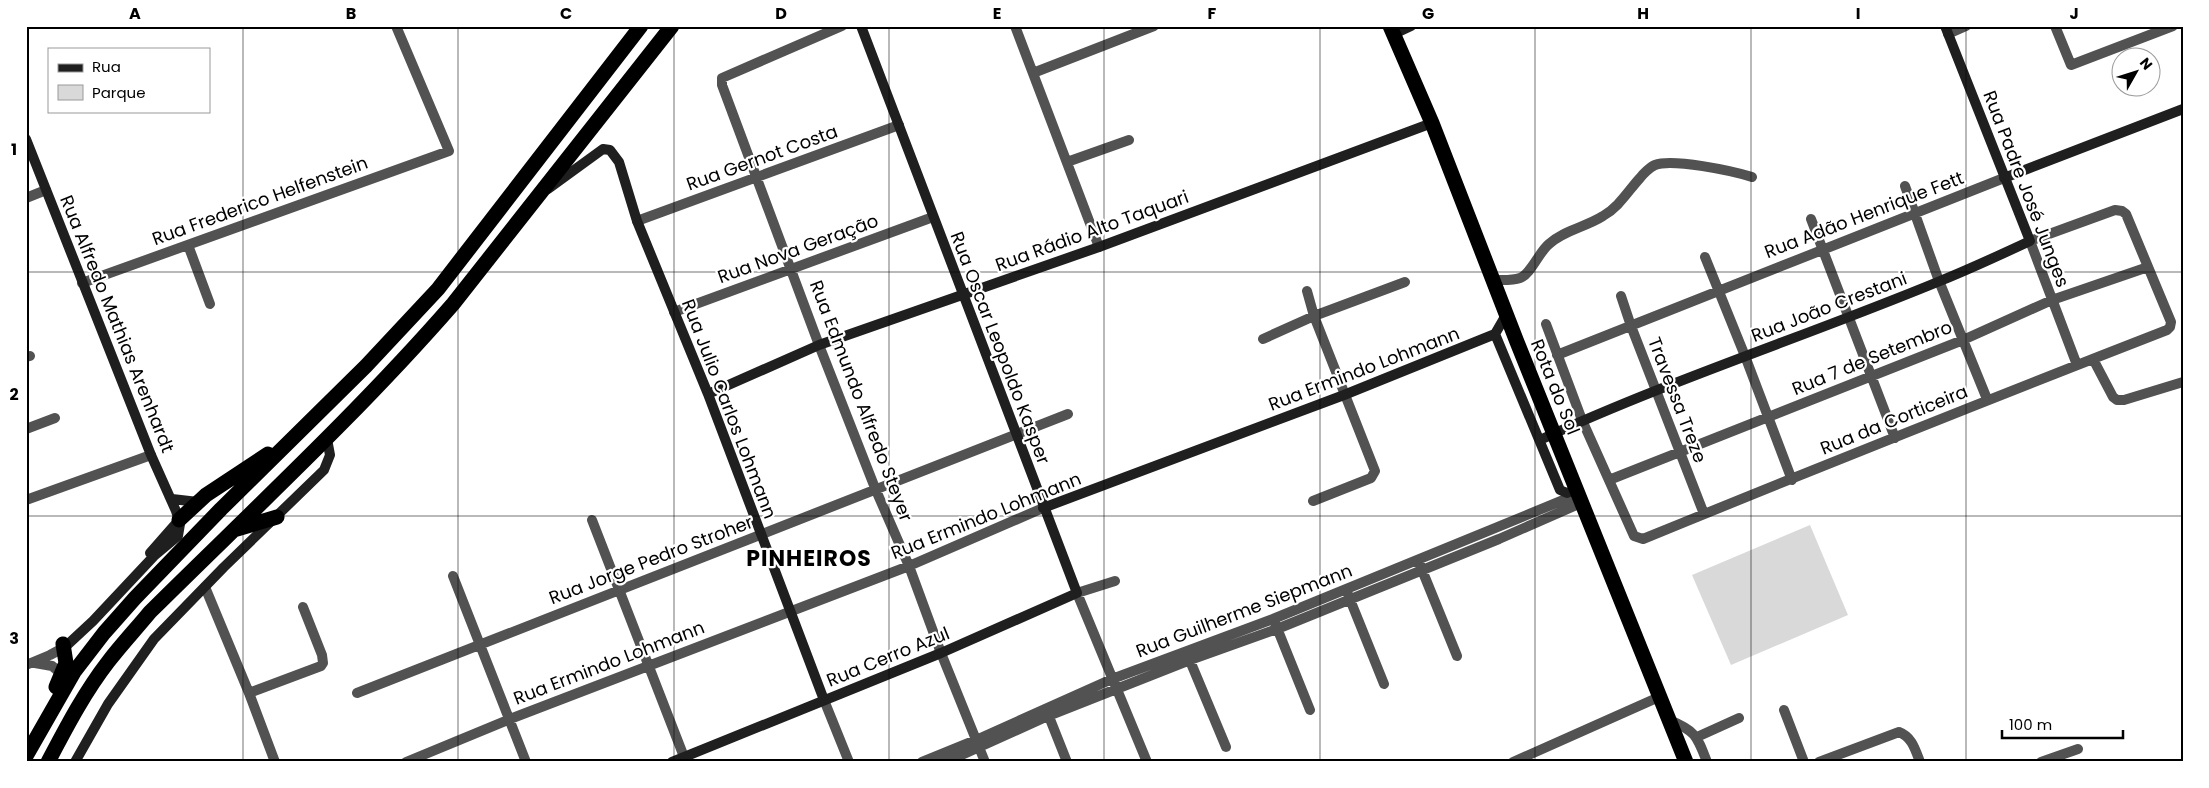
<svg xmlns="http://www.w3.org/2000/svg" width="2209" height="788" viewBox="0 0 2209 788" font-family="Poppins,sans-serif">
  <rect width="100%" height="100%" fill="#fff"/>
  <path fill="#d9d9d9" d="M1810,525l38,90 -117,50 -39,-90z"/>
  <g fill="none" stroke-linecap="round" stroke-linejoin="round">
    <path stroke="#525252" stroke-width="10" d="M842,26l-120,52v7l97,260 56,143 34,78 32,87 44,109
      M1015,26l84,221
      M2055,26l16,39 102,-39
      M1948,34l18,-8
      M1033,73l121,-47
      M1067,162l62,-22
      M1905,186l34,95 48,118
      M26,198l20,-8
      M1811,219l84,219
      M637,221l262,-96
      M188,245l22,59
      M1705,257l40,99 47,124
      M1493,280c8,0 19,1 27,-2 11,-4 19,-26 29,-34 15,-14 37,-17 54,-28 16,-9 25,-25 37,-38 3,-4 10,-11 15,-13 17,-7 78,6 97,12
      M82,283l367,-132 -53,-125
      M1307,291l7,25 61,155 -4,7 -58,23
      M1621,296l10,30 73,188
      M674,312l259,-95
      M1546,324l36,96 52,116 9,3c174,-71 349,-141 524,-209l3,-3 1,-5 -45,-108 -4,-3 -7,-1 -85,31 47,124
      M1263,339l51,-23 91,-34
      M1557,355l447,-177
      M26,357l4,-1
      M2093,359l20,38 4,3h7l59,-18
      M26,429l29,-11
      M1609,480l354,-140 89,-40 96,-33
      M26,500l125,-45
      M592,520l94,242
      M1420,565l37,91
      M453,576l73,186
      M1115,581l-38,12 70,169
      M205,587l44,106 26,69
      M1347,592l37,92
      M1275,623l35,87
      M1188,656l38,91
      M35,663l17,3 10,8
      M26,665l24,-10 15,-8
      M249,693l72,-27 2,-3 -1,-8 -19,-48
      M357,693c237,-92 473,-188 711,-279
      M824,700l25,62
      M1046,709l21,53
      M1784,710l20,52
      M1669,720c27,11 28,16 38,42
      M1697,737l42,-19
      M406,762l104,-43 399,-153 134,-58
      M922,762l54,-22 136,-61 161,-60 305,-125
      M946,762l102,-46 142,-56 87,-31 222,-90 82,-36
      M1513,762l146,-65
      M1819,762l80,-30c13,5 16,17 21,30
      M2041,762l37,-13"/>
    <path stroke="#1f1f1f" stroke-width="10" d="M1394,34l17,-8
      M26,139l125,316 25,56 4,13 -2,12 -24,20 -61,65 -28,26
      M2004,178l179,-69
      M548,189l55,-40 7,1 9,12 18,59 71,173 116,306
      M1495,334l65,156 7,3 9,-4
      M1495,334l11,-19
      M708,394l111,-49 280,-98 333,-124
      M1540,440c130,-60 267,-104 400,-159 30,-12 60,-26 90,-40l-85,-215
      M172,499l26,3
      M1043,508l301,-113 151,-61
      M150,553l29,-33
      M75,762l33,-58 46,-65 70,-72 100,-97 6,-15 -3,-16
      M672,762l269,-109 136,-60 -216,-567"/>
    <path stroke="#000" stroke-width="15" d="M1390,26l42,97 85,219 169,420
      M179,520l27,-25 62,-41
      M237,529l40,-12
      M56,687l10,-24 -3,-19
      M26,756l48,-84 30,-39 31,-35 86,-89 145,-143 72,-77 203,-263
      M48,762c18,-34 36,-69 60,-100 13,-17 28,-33 42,-50 102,-101 208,-199 303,-308l219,-278"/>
  </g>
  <path fill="none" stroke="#000" stroke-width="1" stroke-opacity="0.55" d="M243,26v736M458,26v736M674,26v736M889,26v736M1104,26v736M1320,26v736M1535,26v736M1751,26v736M1966,26v736M26,272h2157M26,516h2157"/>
  <g text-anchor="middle" stroke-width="4.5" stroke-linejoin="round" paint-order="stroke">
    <g font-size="18" fill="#000" stroke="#fff">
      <text transform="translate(762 158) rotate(-20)" y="6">Rua Gernot Costa</text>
      <text transform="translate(2026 189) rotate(69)" y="6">Rua Padre José Junges</text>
      <text transform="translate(260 201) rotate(-20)" y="6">Rua Frederico Helfenstein</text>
      <text transform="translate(1864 215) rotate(-21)" y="6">Rua Adão Henrique Fett</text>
      <text transform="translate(1092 231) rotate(-20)" y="6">Rua Rádio Alto Taquari</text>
      <text transform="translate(798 249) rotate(-20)" y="6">Rua Nova Geração</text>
      <text transform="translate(1829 307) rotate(-21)" y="6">Rua João Crestani</text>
      <text transform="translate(117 324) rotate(68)" y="6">Rua Alfredo Mathias Arenhardt</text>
      <text transform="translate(1000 348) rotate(69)" y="6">Rua Oscar Leopoldo Kasper</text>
      <text transform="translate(1872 358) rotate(-22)" y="6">Rua 7 de Setembro</text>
      <text transform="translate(1364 369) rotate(-21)" y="6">Rua Ermindo Lohmann</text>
      <text transform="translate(1555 387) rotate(68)" y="6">Rota do Sol</text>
      <text transform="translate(1677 400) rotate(69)" y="6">Travessa Treze</text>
      <text transform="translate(861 401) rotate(69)" y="6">Rua Edmundo Alfredo Steyer</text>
      <text transform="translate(729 409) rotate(69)" y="6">Rua Julio Carlos Lohmann</text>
      <text transform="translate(1894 420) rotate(-22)" y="6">Rua da Corticeira</text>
      <text transform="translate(986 516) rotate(-22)" y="6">Rua Ermindo Lohmann</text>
      <text transform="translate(651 560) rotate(-21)" y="6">Rua Jorge Pedro Stroher</text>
      <text transform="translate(1244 611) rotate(-21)" y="6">Rua Guilherme Siepmann</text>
      <text transform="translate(888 657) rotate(-22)" y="6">Rua Cerro Azul</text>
      <text transform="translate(609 663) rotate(-21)" y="6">Rua Ermindo Lohmann</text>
    </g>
    <g font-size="22" font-weight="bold" letter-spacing="1" fill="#000" stroke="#fff">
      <text x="809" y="566">PINHEIROS</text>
    </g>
  </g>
  <rect width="2209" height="788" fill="none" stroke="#ffffff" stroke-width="55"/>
  <rect x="48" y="48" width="162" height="65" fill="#ffffff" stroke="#999999"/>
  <rect x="58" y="64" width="25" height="8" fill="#1f1f1f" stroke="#999999"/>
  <text x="92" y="72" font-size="15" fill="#000000">Rua</text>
  <rect x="58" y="85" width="25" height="15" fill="#d9d9d9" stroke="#999999"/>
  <text x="92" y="98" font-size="15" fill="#000000">Parque</text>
  <g transform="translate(2136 72) rotate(51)"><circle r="24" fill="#ffffff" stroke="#999999"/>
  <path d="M0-4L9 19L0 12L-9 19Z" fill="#000000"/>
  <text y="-8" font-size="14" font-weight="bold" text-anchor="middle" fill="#000000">N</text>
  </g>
  <path d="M2002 730v8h121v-8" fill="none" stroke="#000000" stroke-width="2.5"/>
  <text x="2009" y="730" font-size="15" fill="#000000" stroke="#ffffff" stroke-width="4" paint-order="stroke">100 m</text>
  <rect x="28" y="28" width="2154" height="732" fill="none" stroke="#000" stroke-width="2"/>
  <g font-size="16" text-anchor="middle" font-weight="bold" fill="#000">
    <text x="135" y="19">A</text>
    <text x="351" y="19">B</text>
    <text x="566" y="19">C</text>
    <text x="781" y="19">D</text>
    <text x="997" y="19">E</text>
    <text x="1212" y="19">F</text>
    <text x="1428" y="19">G</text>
    <text x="1643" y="19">H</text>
    <text x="1858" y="19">I</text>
    <text x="2074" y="19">J</text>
    <text x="14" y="155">1</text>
    <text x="14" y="400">2</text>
    <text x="14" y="644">3</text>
  </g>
</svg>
